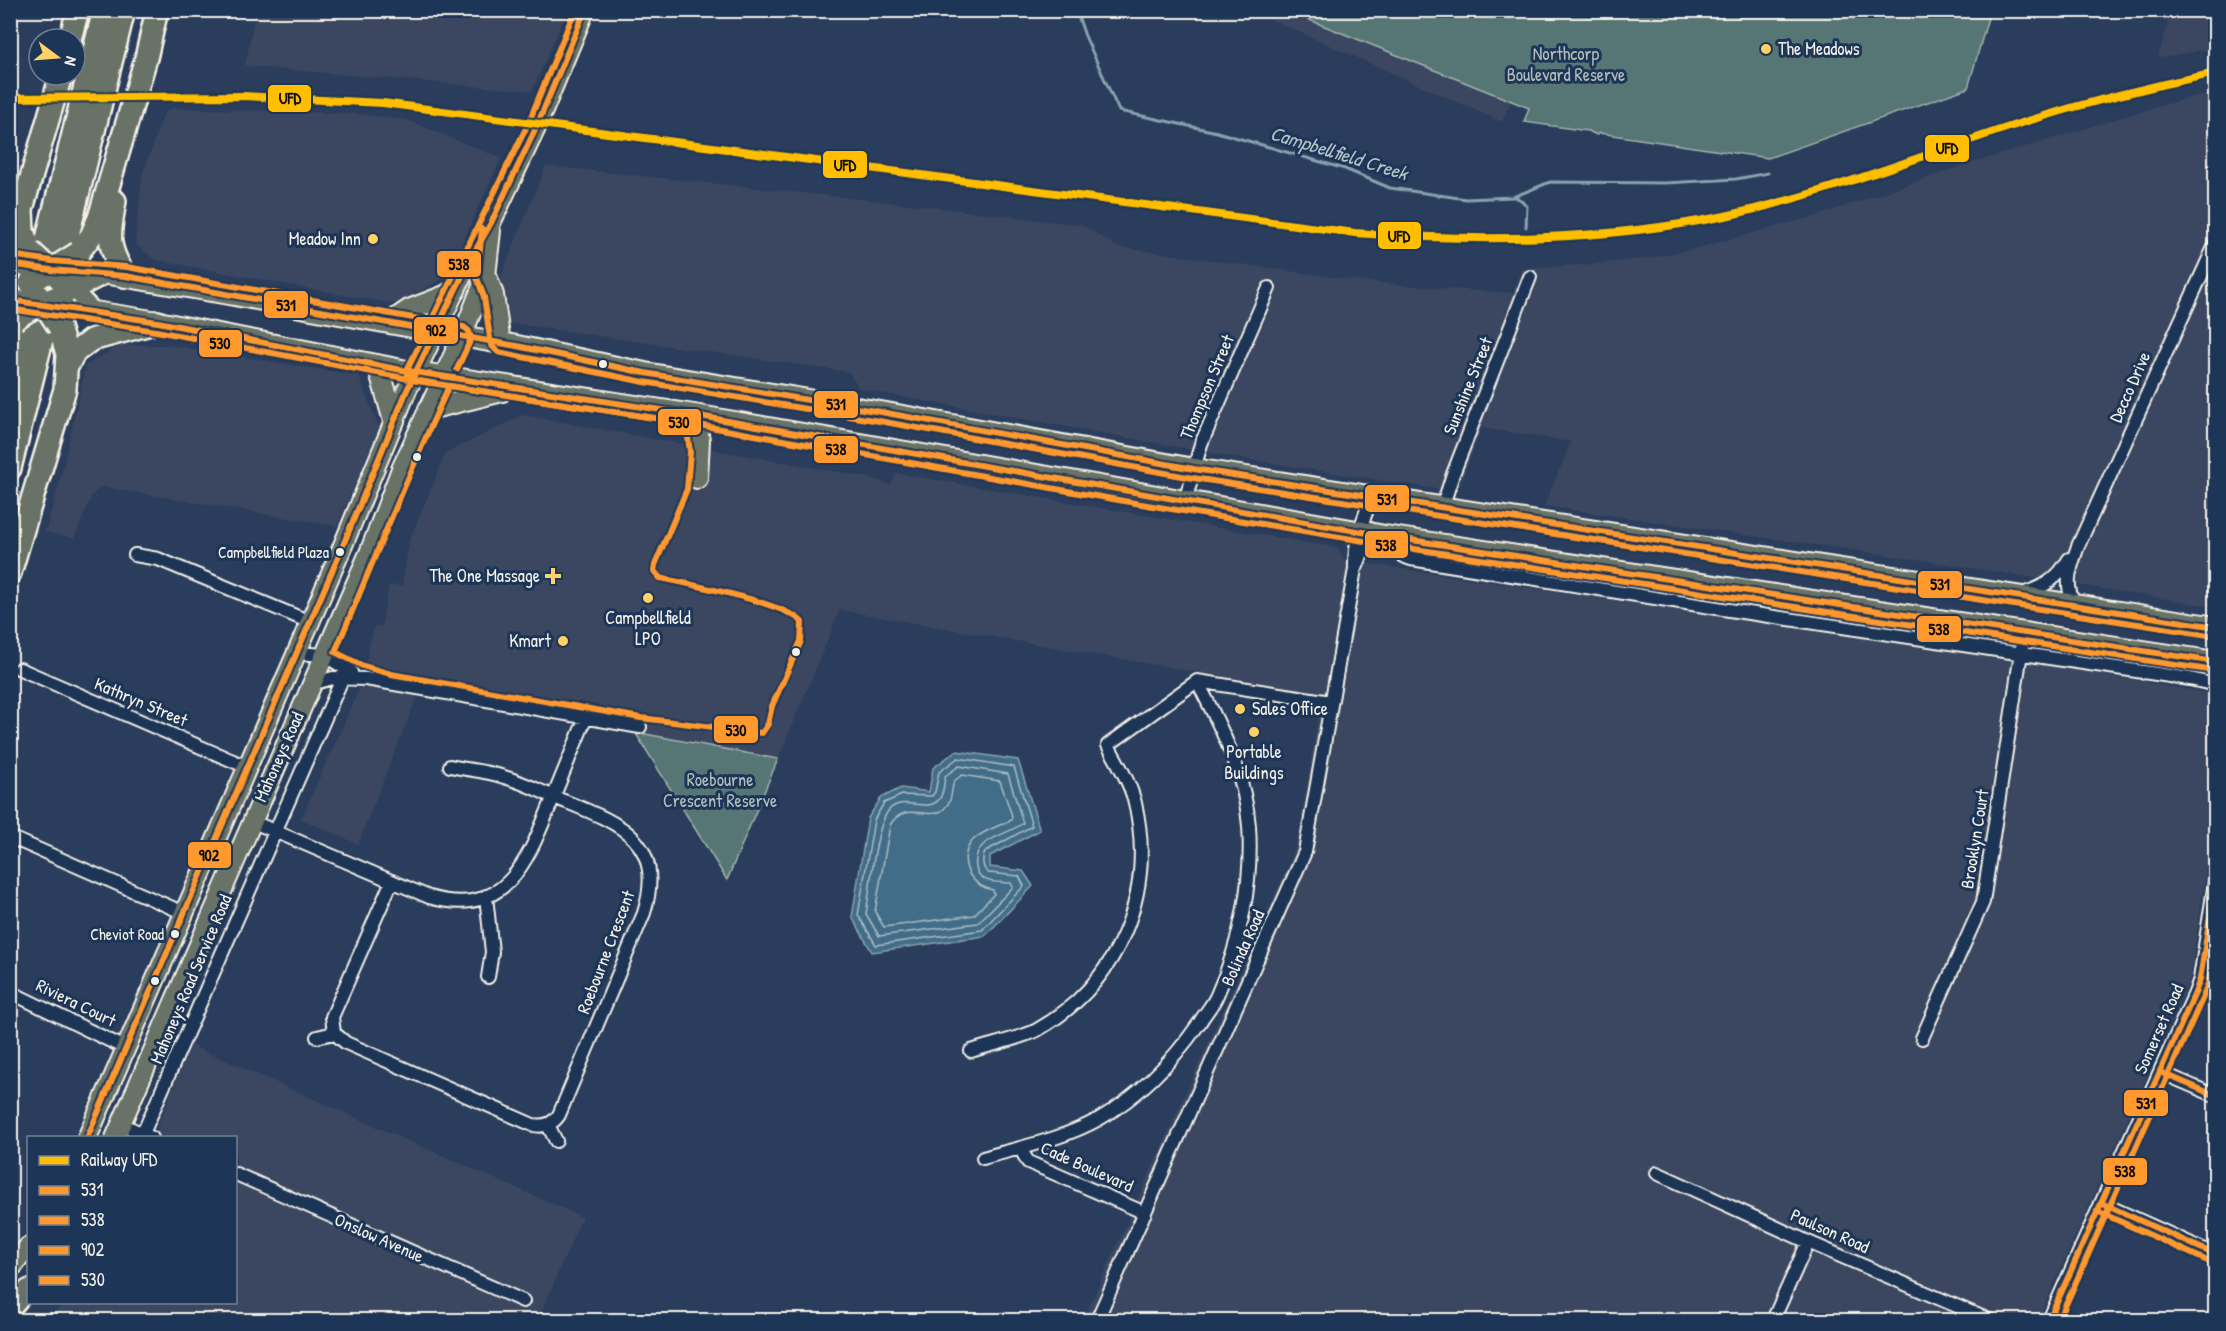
<svg xmlns="http://www.w3.org/2000/svg" width="2226" height="1331" viewBox="0 0 2226 1331" font-family="'Patrick Hand',sans-serif">
  <rect width="100%" height="100%" fill="#2a3d5c"/>
  <filter id="ink" filterUnits="userSpaceOnUse"><feTurbulence type="fractalNoise" baseFrequency=".0167" numOctaves="2"/><feDisplacementMap in="SourceGraphic" scale="12" xChannelSelector="R" yChannelSelector="G"/><feConvolveMatrix kernelMatrix="1 2 1 2 8 2 1 2 1" color-interpolation-filters="sRGB"/></filter>
  <g filter="url(#ink)">
    <path fill="#3a4661" d="M256,11v-1l311,1 -35,80 -287,-25z
      M1252,11h295l-45,111z
      M2171,11h44v37l-57,10z
      M2215,94v513l-293,-47 -378,-54 27,-64 -89,-14 -25,64 -220,-34 -377,-69 -12,-17 -339,-49 -8,-47 45,-110 362,38 174,21 36,22 243,34 75,7 77,5 10,-24 72,-5 55,-6 48,-10 118,-32 131,-45 172,-53 69,-20z
      M172,108l186,6 49,6 94,38 -54,118 -49,28 -44,-7 -199,-37 -20,-16 7,-68 22,-63z
      M120,345h49l190,31 20,52 -42,98 -236,-39 -9,9 -18,42 -29,-6 15,-52 26,-115z
      M523,415l348,63 20,7 5,-12 442,75 6,12 676,101 195,33v115l-25,170 -152,341h-955l207,-458 8,-24 24,-144 -482,-84 -62,149 -143,-27 -210,-49 -62,-11 11,-46 7,1 8,-42 13,1 7,-45 37,-88z
      M359,683l59,11 -60,150 -57,-25 59,-132z
      M191,1045l391,172 -44,103h-490l16,-17 172,-1v-164l-83,-1z"/>
    <path fill="#567574" stroke="#a5b3ae" stroke-width="1.5" d="M1287,11h703l-22,77 -200,70 -169,-25 -2,2 -9,-4 -64,-9 5,-14z
      M635,732l143,27 -51,121z"/>
    <path fill="#426d89" stroke="#89a2af" stroke-width="1.5" d="M956,751l62,9 22,70 -50,26v11l33,4 10,15 -48,50 -113,16 -20,-35 16,-99 13,-20 20,-10 28,4 4,-24z"/>
    <g fill="none" stroke-linecap="round" stroke-linejoin="round">
      <path stroke="#adbcc2" stroke-width="1.5" d="M958,758l56,9 18,59 -46,25c-5,7 -4,18 3,22l30,3 5,10 -42,44 -106,15 -18,-30 16,-95 10,-17 18,-8 30,1 3,-4 4,-20z
        M959,766l49,8 15,49c-18,14 -51,15 -47,44 2,17 22,15 35,16l2,4 -35,36 -99,13 -13,-22c4,-23 9,-88 23,-104 14,-16 40,5 51,-12 4,-6 4,-15 5,-22z
        M962,775l38,6 12,35 -1,4c-12,6 -29,11 -38,20 -17,19 -4,46 20,50l1,4 -20,21 -90,12 -9,-15 15,-87c19,-30 46,6 60,-25 2,-6 2,-13 4,-19z"/>
      <path stroke="#89a2af" stroke-width="3" d="M1076,10l9,26 34,75 98,21 128,37 45,19 76,11 47,-2 37,-15 116,1 70,-4 32,-6
        M1515,197l6,3 6,6 -1,21"/>
      <g stroke="#f4f1e8" stroke-width="16">
        <path id="minor" d="M1185,502l16,-58 68,-156
          M1442,508l11,-34 77,-197
          M1389,536c5,13 8,19 22,23l331,53 448,67 26,6
          M135,555l23,4 152,63
          M1357,566l8,-21 4,-17
          M2022,594c23,-7 35,-15 47,-35
          M2074,605c-10,-24 -4,-35 4,-59l138,-303
          M297,653l27,2 27,17
          M20,669l227,98
          M1197,681l134,21
          M311,684l22,-6 33,1 274,48
          M251,821l178,76c79,23 100,-40 124,-99 11,-27 22,-54 33,-81
          M10,837l174,76
          M392,881l-60,136 2,16 12,10 187,82c11,2 20,-1 26,-10l85,-202c23,-75 -28,-91 -85,-114 -18,-7 -36,-17 -55,-22 -17,-6 -36,-7 -54,-11
          M486,896l6,56 -4,25
          M10,992l115,56
          M317,1037l17,-4
          M1922,1038l61,-136 41,-269
          M971,1051c18,-6 51,-13 66,-21 81,-46 119,-136 98,-227 -5,-21 -17,-39 -27,-58l89,-64
          M2160,1072l56,24
          M121,1124l31,14
          M548,1125l8,16
          M141,1138l205,-468
          M1020,1148l8,14 117,51
          M983,1158c39,-11 80,-19 116,-39 42,-24 74,-58 101,-97 5,-9 13,-17 17,-27 23,-51 36,-112 32,-169 -4,-52 -28,-99 -52,-145
          M1657,1173l151,69 181,78
          M236,1174l287,127
          M2101,1203l115,52
          M1097,1320l208,-468 50,-283c-1,-27 7,-47 17,-72
          M1773,1320l35,-78
          M2049,1320l146,-327 5,-14 16,-104"/>
      </g>
      <g stroke="#f4f1e8" stroke-width="22">
        <path id="primary" d="M87,1138l252,-583 68,-165 63,-130 21,-37 45,-95 49,-118
          M115,1138l254,-585 32,-84 61,-133 24,-60 5,-45
          M10,1270l18,-23
          M10,1310l18,-21"/>
      </g>
      <g stroke="#f4f1e8" stroke-width="24">
        <path id="trunk" d="M109,274l114,19 294,53 128,27 236,39 313,57 1022,158
          M486,276l7,19 7,48
          M75,309l83,13 244,48 292,45 691,121 831,126
          M390,323l19,-13 36,-14 10,-6
          M378,365l16,56
          M429,409l73,-18
          M694,415l5,25 -2,38"/>
      </g>
      <g stroke="#f4f1e8" stroke-width="26">
        <path id="motorway" d="M70,39l8,-29
          M115,201c-6,35 -9,44 10,75
          M30,251l-7,-20 -1,-22 39,-134
          M78,253l13,-17 8,-18 47,-160 11,-48
          M69,289l21,22
          M69,291l33,-17
          M68,365l6,-12 17,-13 67,-18
          M10,387l94,-377
          M10,468l114,-458
          M10,573l55,-184 2,-35 -8,-27"/>
      </g>
      <use href="#minor" stroke="#1d3557" stroke-width="12"/>
      <use href="#primary" stroke="#697266" stroke-width="18"/>
      <use href="#trunk" stroke="#697266" stroke-width="20"/>
      <use href="#motorway" stroke="#697266" stroke-width="21"/>
      <g stroke="#f4f1e8" stroke-width="24" stroke-linecap="butt">
        <path id="trunk-bridge" d="M26,266l47,6
          M17,301l47,7"/>
      </g>
      <g stroke="#f4f1e8" stroke-width="26" stroke-linecap="butt">
        <path id="motorway-bridge" d="M30,251l30,28
          M14,320c16,-13 36,-19 55,-29
          M59,327l-29,-44 48,-30"/>
      </g>
      <use href="#trunk-bridge" stroke="#697266" stroke-width="20"/>
      <use href="#motorway-bridge" stroke="#697266" stroke-width="21"/>
      <g stroke="#1d3557" stroke-width="10">
        <path id="bus-1" d="M10,264l41,6 74,6 392,70 128,27 236,39 313,57 1022,158
          M10,300l148,22 244,48 292,45 691,121 831,126
          M2160,1072l56,24
          M2101,1203l115,52
          M2049,1320l146,-327 5,-14 16,-101"/>
      </g>
      <g stroke="#1d3557" stroke-width="10">
        <path id="bus-2" d="M575,10l-47,114 -120,244v7l4,5 281,44 442,79 253,42 827,126
          M482,229l-5,49 7,19 7,48 7,7 146,30 235,39 314,57 1022,158
          M2097,1211l115,52
          M2059,1320l144,-323 6,-16 7,-44"/>
      </g>
      <g stroke="#1d3557" stroke-width="10">
        <path id="bus-3" d="M87,1138l252,-583 68,-165 63,-130 21,-37 45,-95 49,-118"/>
      </g>
      <g stroke="#1d3557" stroke-width="10">
        <path id="bus-4" d="M11,255l41,6 75,6 337,60 5,4 2,8 -14,30
          M10,309l146,22 274,52
          M449,386l237,37 4,29 -3,37 -32,76 -1,6 6,7c29,6 125,25 142,44l-1,19 -29,65 -4,18 -6,9 -121,-15 -250,-44 -28,-8 -28,-14c38,-89 73,-178 114,-266z"/>
      </g>
      <use href="#bus-1" stroke="#ff982d" stroke-width="6"/>
      <use href="#bus-2" stroke="#ff982d" stroke-width="6"/>
      <use href="#bus-3" stroke="#ff982d" stroke-width="6"/>
      <use href="#bus-4" stroke="#ff982d" stroke-width="6"/>
      <g stroke="#1d3557" stroke-width="12">
        <path id="rail-1" d="M10,98l233,-2 140,7 972,130c124,9 248,8 370,-17 93,-20 182,-55 272,-85 71,-24 144,-43 219,-58"/>
      </g>
      <use href="#rail-1" stroke="#ffbe00" stroke-width="8"/>
    </g>
  </g>
  <g fill="#ffd166" stroke="#1d3557" stroke-width="2">
    <circle cx="1766" cy="49" r="6"/>
    <circle cx="373" cy="239" r="6"/>
    <path d="M550 567h6v6h6v6h-6v6h-6v-6h-6v-6h6z"/>
    <circle cx="648" cy="598" r="6"/>
    <circle cx="563" cy="641" r="6"/>
    <circle cx="1240" cy="709" r="6"/>
    <circle cx="1254" cy="732" r="6"/>
  </g>
  <g fill="#f4f1e8" stroke="#1d3557" stroke-width="2">
    <circle cx="603" cy="364" r="5"/>
    <circle cx="417" cy="457" r="5"/>
    <circle cx="340" cy="552" r="5"/>
    <circle cx="796" cy="652" r="5"/>
    <circle cx="175" cy="934" r="5"/>
    <circle cx="155" cy="981" r="5"/>
  </g>
  <g text-anchor="middle" stroke-width="6" stroke-linejoin="round" paint-order="stroke">
    <g font-size="16" fill="#f4f1e8" stroke="#1d3557" text-anchor="end">
      <text x="329" y="558">Campbellfield Plaza</text>
      <text x="164" y="940">Cheviot Road</text>
    </g>
    <g font-size="18" fill="#f4f1e8" stroke="#1d3557" text-anchor="end">
      <text x="1778" y="55" text-anchor="start">The Meadows</text>
      <text x="361" y="245">Meadow Inn</text>
      <text x="540" y="582">The One Massage</text>
      <text x="648" y="624" text-anchor="middle">Campbellfield<tspan x="648" dy="21">LPO</tspan></text>
      <text x="551" y="647">Kmart</text>
      <text x="1252" y="715" text-anchor="start">Sales Office</text>
      <text x="1254" y="758" text-anchor="middle">Portable<tspan x="1254" dy="21">Buildings</tspan></text>
    </g>
    <g font-size="18" fill="#b5bfba" stroke="#1d3557">
      <text x="1566" y="60">Northcorp<tspan x="1566" dy="21">Boulevard Reserve</tspan></text>
      <text x="720" y="786">Roebourne<tspan x="720" dy="21">Crescent Reserve</tspan></text>
    </g>
    <g font-size="18" fill="#f4f1e8" stroke="#1d3557">
      <text transform="translate(1468 386) rotate(-68)" y="6">Sunshine Street</text>
      <text transform="translate(1207 387) rotate(-67)" y="6">Thompson Street</text>
      <text transform="translate(2130 387) rotate(-66)" y="6">Decco Drive</text>
      <text transform="translate(141 702) rotate(23)" y="6">Kathryn Street</text>
      <text transform="translate(279 757) rotate(-66)" y="6">Mahoneys Road</text>
      <text transform="translate(1975 839) rotate(-81)" y="6">Brooklyn Court</text>
      <text transform="translate(1243 948) rotate(-66)" y="6">Bolinda Road</text>
      <text transform="translate(606 952) rotate(-69)" y="6">Roebourne Crescent</text>
      <text transform="translate(191 979) rotate(-67)" y="6">Mahoneys Road Service Road</text>
      <text transform="translate(76 1003) rotate(26)" y="6">Riviera Court</text>
      <text transform="translate(2159 1029) rotate(-66)" y="6">Somerset Road</text>
      <text transform="translate(1087 1167) rotate(24)" y="6">Cade Boulevard</text>
      <text transform="translate(1830 1231) rotate(24)" y="6">Paulson Road</text>
      <text transform="translate(379 1238) rotate(24)" y="6">Onslow Avenue</text>
    </g>
    <g font-size="20" font-style="italic" fill="#b6c3c7" stroke="#1d3557">
      <text transform="translate(1339 153) rotate(17)" y="7">Campbellfield Creek</text>
    </g>
  </g>
  <g stroke="#1d3557" stroke-width="2">
    <rect x="267" y="84" width="45" height="29" rx="6" fill="#ffbe00"/>
    <rect x="1924" y="134" width="46" height="29" rx="6" fill="#ffbe00"/>
    <rect x="822" y="150" width="46" height="29" rx="6" fill="#ffbe00"/>
    <rect x="1377" y="221" width="45" height="29" rx="6" fill="#ffbe00"/>
    <rect x="436" y="250" width="46" height="28" rx="6" fill="#ff982d"/>
    <rect x="263" y="290" width="46" height="29" rx="6" fill="#ff982d"/>
    <rect x="413" y="316" width="46" height="29" rx="6" fill="#ff982d"/>
    <rect x="198" y="329" width="45" height="29" rx="6" fill="#ff982d"/>
    <rect x="813" y="390" width="46" height="29" rx="6" fill="#ff982d"/>
    <rect x="657" y="408" width="45" height="28" rx="6" fill="#ff982d"/>
    <rect x="813" y="435" width="46" height="29" rx="6" fill="#ff982d"/>
    <rect x="1364" y="484" width="46" height="29" rx="6" fill="#ff982d"/>
    <rect x="1364" y="530" width="45" height="29" rx="6" fill="#ff982d"/>
    <rect x="1917" y="570" width="46" height="29" rx="6" fill="#ff982d"/>
    <rect x="1916" y="615" width="46" height="28" rx="6" fill="#ff982d"/>
    <rect x="713" y="715" width="46" height="29" rx="6" fill="#ff982d"/>
    <rect x="187" y="841" width="45" height="28" rx="6" fill="#ff982d"/>
    <rect x="2123" y="1089" width="46" height="28" rx="6" fill="#ff982d"/>
    <rect x="2102" y="1157" width="46" height="29" rx="6" fill="#ff982d"/>
  </g>
  <g font-size="16" text-anchor="middle" font-weight="bold" fill="#111">
    <text x="290" y="104">UFD</text>
    <text x="1947" y="154">UFD</text>
    <text x="845" y="171">UFD</text>
    <text x="1399" y="242">UFD</text>
    <text x="459" y="270">538</text>
    <text x="286" y="311">531</text>
    <text x="436" y="336">902</text>
    <text x="220" y="349">530</text>
    <text x="836" y="410">531</text>
    <text x="679" y="428">530</text>
    <text x="836" y="455">538</text>
    <text x="1387" y="505">531</text>
    <text x="1386" y="551">538</text>
    <text x="1940" y="590">531</text>
    <text x="1939" y="635">538</text>
    <text x="736" y="736">530</text>
    <text x="209" y="861">902</text>
    <text x="2146" y="1109">531</text>
    <text x="2125" y="1177">538</text>
  </g>
  <rect width="2226" height="1331" fill="none" stroke="#1d3557" stroke-width="36"/>
  <rect x="18" y="18" width="2190" height="1295" fill="none" stroke="#f4f1e8" stroke-width="2" filter="url(#ink)"/>
  <rect x="27" y="1136" width="210" height="168" fill="#1d3557" stroke="#738091" stroke-width="1.5"/>
  <rect x="39" y="1156" width="30" height="9" fill="#ffbe00" stroke="#738091" stroke-width="1.5"/>
  <text x="81" y="1166" font-size="18" fill="#f4f1e8">Railway UFD</text>
  <rect x="39" y="1186" width="30" height="9" fill="#ff982d" stroke="#738091" stroke-width="1.5"/>
  <text x="81" y="1196" font-size="18" fill="#f4f1e8">531</text>
  <rect x="39" y="1216" width="30" height="9" fill="#ff982d" stroke="#738091" stroke-width="1.5"/>
  <text x="81" y="1226" font-size="18" fill="#f4f1e8">538</text>
  <rect x="39" y="1246" width="30" height="9" fill="#ff982d" stroke="#738091" stroke-width="1.5"/>
  <text x="81" y="1256" font-size="18" fill="#f4f1e8">902</text>
  <rect x="39" y="1276" width="30" height="9" fill="#ff982d" stroke="#738091" stroke-width="1.5"/>
  <text x="81" y="1286" font-size="18" fill="#f4f1e8">530</text>
  <g transform="translate(57 57) rotate(106)"><circle r="28" fill="#1d3557" stroke="#738091" stroke-width="1.5"/>
  <path d="M0-4.5L10 22L0 15L-10 22Z" fill="#ffd166"/>
  <text y="-9" font-size="16" font-weight="bold" text-anchor="middle" fill="#f4f1e8">N</text>
  </g>
</svg>
